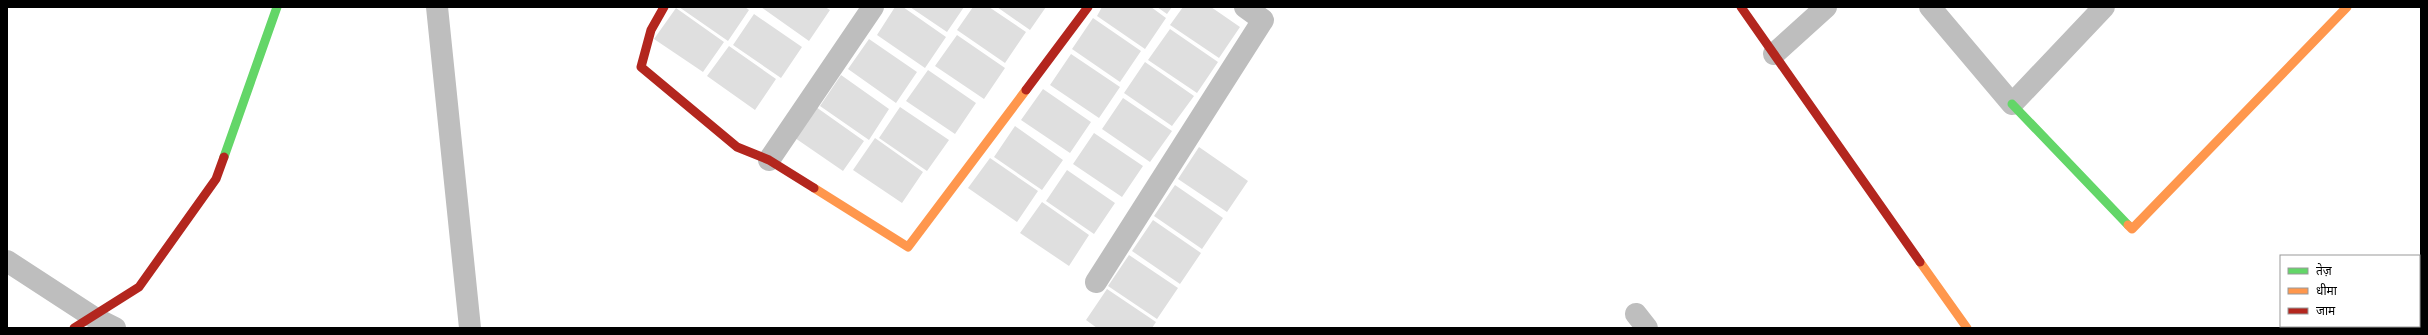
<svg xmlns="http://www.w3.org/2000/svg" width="2428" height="335" viewBox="0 0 2428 335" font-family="Karla,'Noto Sans Devanagari',sans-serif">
  <rect width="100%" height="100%" fill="#fff"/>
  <path fill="#dfdfdf" d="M679,7h66l4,3 -21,31z
    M761,7h64l5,3 -21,31z
    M895,7h8l43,30 -21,31 -48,-33z
    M910,7h54l-17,25z
    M973,7h16l37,25 -21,31 -48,-33z
    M997,7h49l-16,23z
    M1102,7h49l15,11 -21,31 -48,-33z
    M1157,7h15l-5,7z
    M1183,7h28l29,20 -21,31 -49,-33z
    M676,8l48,34 -21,30 -49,-33z
    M754,14l48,33 -21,31 -48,-33z
    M1093,18l48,33 -21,31 -48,-33z
    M1170,29l48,33 -21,31 -49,-33z
    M957,35l48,33 -21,31 -49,-33z
    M869,39l48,33 -21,31 -48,-34z
    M729,46l47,33 -21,31 -48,-34z
    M1071,54l49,33 -21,31 -49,-33z
    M1145,62l49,34 -22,30 -48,-33z
    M928,70l48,33 -21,31 -49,-33z
    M841,75l48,34 -20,31 -49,-34z
    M1043,89l48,33 -21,31 -49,-33z
    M1123,98l49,33 -22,31 -48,-33z
    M816,107l48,34 -21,30 -48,-33z
    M900,107l49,33 -22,31 -48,-33z
    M1015,126l48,34 -21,30 -48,-33z
    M1094,133l49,33 -21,31 -49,-33z
    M875,138l48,34 -21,31 -49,-33z
    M1199,147l49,34 -21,31 -49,-33z
    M990,158l48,33 -21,31 -49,-34z
    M1067,170l48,33 -21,31 -48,-33z
    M1175,185l48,33 -21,31 -48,-33z
    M1042,202l47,33 -20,31 -49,-33z
    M1153,220l48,33 -21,31 -48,-33z
    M1129,255l49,33 -21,31 -49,-33z
    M1107,289l49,33 -4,6h-55l-11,-8z"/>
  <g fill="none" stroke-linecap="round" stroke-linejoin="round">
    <path stroke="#bebebe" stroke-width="22" d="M437,7l33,321
      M1930,7l82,97 92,-97
      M1774,54l52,-47
      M769,160l104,-153
      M7,261l86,56 22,11
      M1096,282l167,-262 -18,-13
      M1636,314l11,14"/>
    <path stroke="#63d668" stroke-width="9" d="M2012,104l116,121
      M224,157l53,-150"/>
    <path stroke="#ff974d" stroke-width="9" d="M814,188l94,59 118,-157
      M2128,225l4,4 215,-222
      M1920,262l47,66"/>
    <path stroke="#b3261e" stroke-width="9" d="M664,7l-13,23 -10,37 96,80 32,13 45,28
      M1741,7l179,255
      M1026,90l62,-83
      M74,328l65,-41 77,-108 8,-22"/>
  </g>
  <rect width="2428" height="335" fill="none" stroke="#000000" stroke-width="16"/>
  <rect x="2280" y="255" width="140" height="72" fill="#ffffff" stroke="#999999"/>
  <rect x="2288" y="268" width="20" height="6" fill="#63d668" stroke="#999999"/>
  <text x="2316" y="275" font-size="12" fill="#000000">तेज़</text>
  <rect x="2288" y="288" width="20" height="6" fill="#ff974d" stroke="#999999"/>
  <text x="2316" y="295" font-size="12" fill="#000000">धीमा</text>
  <rect x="2288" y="308" width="20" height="6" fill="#b3261e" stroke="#999999"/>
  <text x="2316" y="315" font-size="12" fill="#000000">जाम</text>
</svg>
